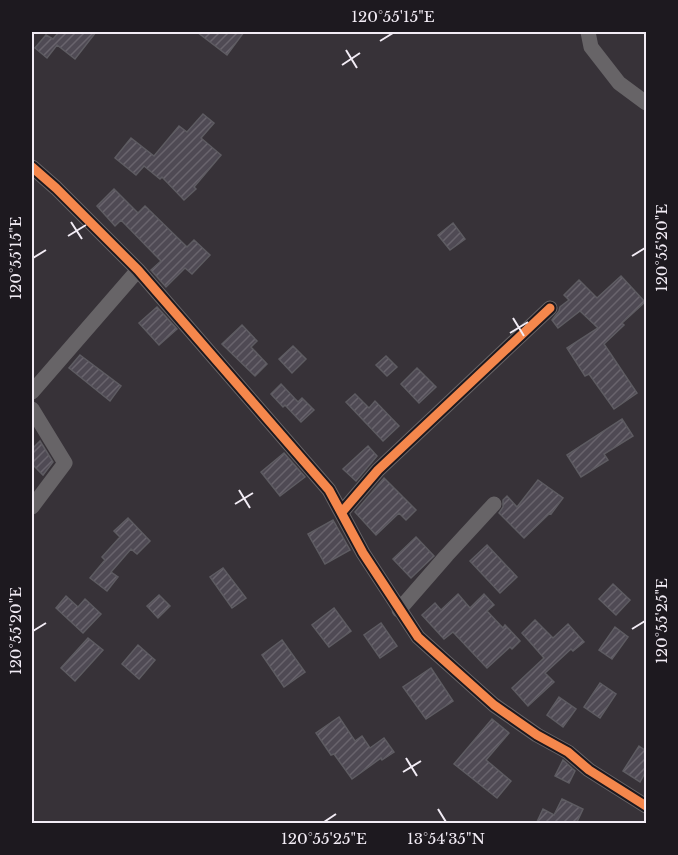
<svg xmlns="http://www.w3.org/2000/svg" width="678" height="855" viewBox="0 0 678 855" font-family="'Libre Baskerville',serif">
  <defs>
    <pattern id="building-hatch" width="6" height="6" patternUnits="userSpaceOnUse" patternTransform="scale(1.5)"><rect width="6" height="6" fill="#4f4a54"/><path d="M-1 1l2-2M0 6l6-6M5 7l2-2" fill="none" stroke="#69646d"/></pattern>
  </defs>
  <rect width="100%" height="100%" fill="#373238"/>
  <path fill="url(#building-hatch)" stroke="#5e5c62" stroke-width="1.5" d="M59,32h37l-21,27 -18,-14 -10,13 -12,-10 11,-13 7,4z
    M197,32h47l-17,23z
    M203,114l11,9 -13,15 20,17 -27,32 2,2 -12,11 -22,-23 -2,2 -16,-13 -8,9 -21,-17 16,-20 23,18 25,-30 8,6z
    M114,189l24,24 7,-7 42,41 7,-7 16,15 -18,19 -7,-6 -19,19 -15,-17 10,-9 -40,-41 -6,6 -18,-20z
    M453,223l12,16 -15,11 -12,-15z
    M621,276l24,26 -23,21 2,2 -20,19 33,49 -23,16 -25,-35 -4,2 -18,-28 31,-20 -18,-17 -22,17 -6,-8 7,-9 1,-4 9,-7 -5,-5 15,-15 18,18z
    M157,307l20,22 -18,16 -20,-22z
    M242,325l15,16 -6,6 16,17 -12,12 -33,-32z
    M293,346l13,13 -14,14 -13,-14z
    M80,355l41,31 -11,15 -41,-33z
    M386,356l11,11 -10,9 -11,-11z
    M417,368l19,19 -17,16 -18,-19z
    M281,384l17,18 4,-4 12,12 -13,12 -16,-17 -2,2 -12,-13z
    M355,394l14,14 6,-7 24,25 -16,15 -37,-39z
    M622,419l11,17 -29,18 4,6 -27,17 -14,-22z
    M40,441l13,21 -10,13 -11,-11v-15z
    M368,446l9,10 -21,25 -13,-12z
    M284,453l21,24 -25,19 -19,-24z
    M384,478l32,32 -10,10 -7,-7 -23,22 -21,-23z
    M538,480l25,18 -12,16 -1,-1 -26,25 -25,-25 4,-6v-7l4,-4 10,11z
    M128,518l22,23 -13,13 -6,-5 -20,23 7,5 -11,14 -17,-13 15,-18 -3,-3 18,-20 -6,-6z
    M333,520l17,30 -25,14 -17,-30z
    M416,537l18,19 -23,22 -18,-19z
    M487,545l30,32 -17,16 -30,-32z
    M223,568l23,30 -14,10 -22,-31z
    M613,584l17,16 -14,15 -17,-16z
    M458,594l12,14 14,-14 10,11 -7,6 16,17 2,-3 15,16 -8,8 -2,-2 -23,21 -34,-36 -9,7 -22,-24 13,-12 6,7z
    M159,595l11,11 -12,12 -11,-12z
    M66,596l12,11 7,-8 16,15 -18,19 -27,-25z
    M334,608l17,23 -22,16 -17,-22z
    M535,620l18,18 15,-14 16,18 -11,9 -2,-2 -26,24 9,9 -26,24 -16,-18 32,-30 -22,-25z
    M381,623l16,23 -17,12 -16,-23z
    M615,627l13,10 -16,22 -13,-9z
    M88,638l15,12 -28,31 -14,-13z
    M282,640l23,32 -21,15 -22,-32z
    M138,645l17,15 -16,19 -17,-15z
    M431,668l22,33 -27,18 -23,-32z
    M600,683l16,11 -16,24 -16,-11z
    M559,697l17,12 -13,18 -16,-12z
    M339,717l16,24 7,-5 8,12 14,-10 10,14 -12,8 -1,-2 -29,21 -18,-25 -3,1 -15,-22z
    M492,719l17,14 -23,27 25,21 -14,17 -43,-34z
    M639,746l7,5v20l-6,11 -17,-11z
    M563,760l12,11 -6,12 -14,-7z
    M562,799l21,10 -7,15h-40l7,-15 11,6z"/>
  <g fill="none" stroke-linecap="round" stroke-linejoin="round">
    <path stroke="#676467" stroke-width="15" d="M588,32l3,15 28,36 27,20
      M32,167l24,21 82,82 191,220 34,63 55,84 76,68 43,30 31,17 21,18 57,36
      M32,392l106,-122
      M32,409l33,54 -33,44
      M342,512l36,-42 172,-162
      M399,610l48,-55 47,-51"/>
    <g stroke="#1d191f" stroke-width="13">
      <path id="cycleway" d="M32,167l24,21 82,82 191,220 34,63 55,84 76,68 43,30 31,17 21,18 57,36
        M342,512l36,-42 172,-162"/>
    </g>
    <use href="#cycleway" stroke="#f5874c" stroke-width="9"/>
  </g>
  <path fill="none" stroke="#f2ecf5" stroke-width="2" d="M380,41l13,-8M346,50l11,18M342,65l18,-12M71,222l11,17M68,236l18,-11M632,256l13,-8M33,258l13,-8M513,318l11,18M510,333l18,-11M239,490l11,18M235,504l18,-11M632,629l13,-8M33,631l13,-8M406,758l11,18M403,772l18,-11M438,809l8,13M324,822l12,-8"/>
  <rect width="678" height="855" fill="none" stroke="#1d191f" stroke-width="66"/>
  <rect x="33" y="33" width="612" height="789" fill="none" stroke="#f2ecf5" stroke-width="2"/>
  <g font-size="15" text-anchor="middle" fill="#f2ecf5">
    <text x="393" y="22">120°55'15"E</text>
    <text transform="translate(662 248) rotate(-90)" y="5">120°55'20"E</text>
    <text transform="translate(16 258) rotate(-90)" y="5">120°55'15"E</text>
    <text transform="translate(662 621) rotate(-90)" y="5">120°55'25"E</text>
    <text transform="translate(16 631) rotate(-90)" y="5">120°55'20"E</text>
    <text x="324" y="844">120°55'25"E</text>
    <text x="446" y="844">13°54'35"N</text>
  </g>
</svg>
